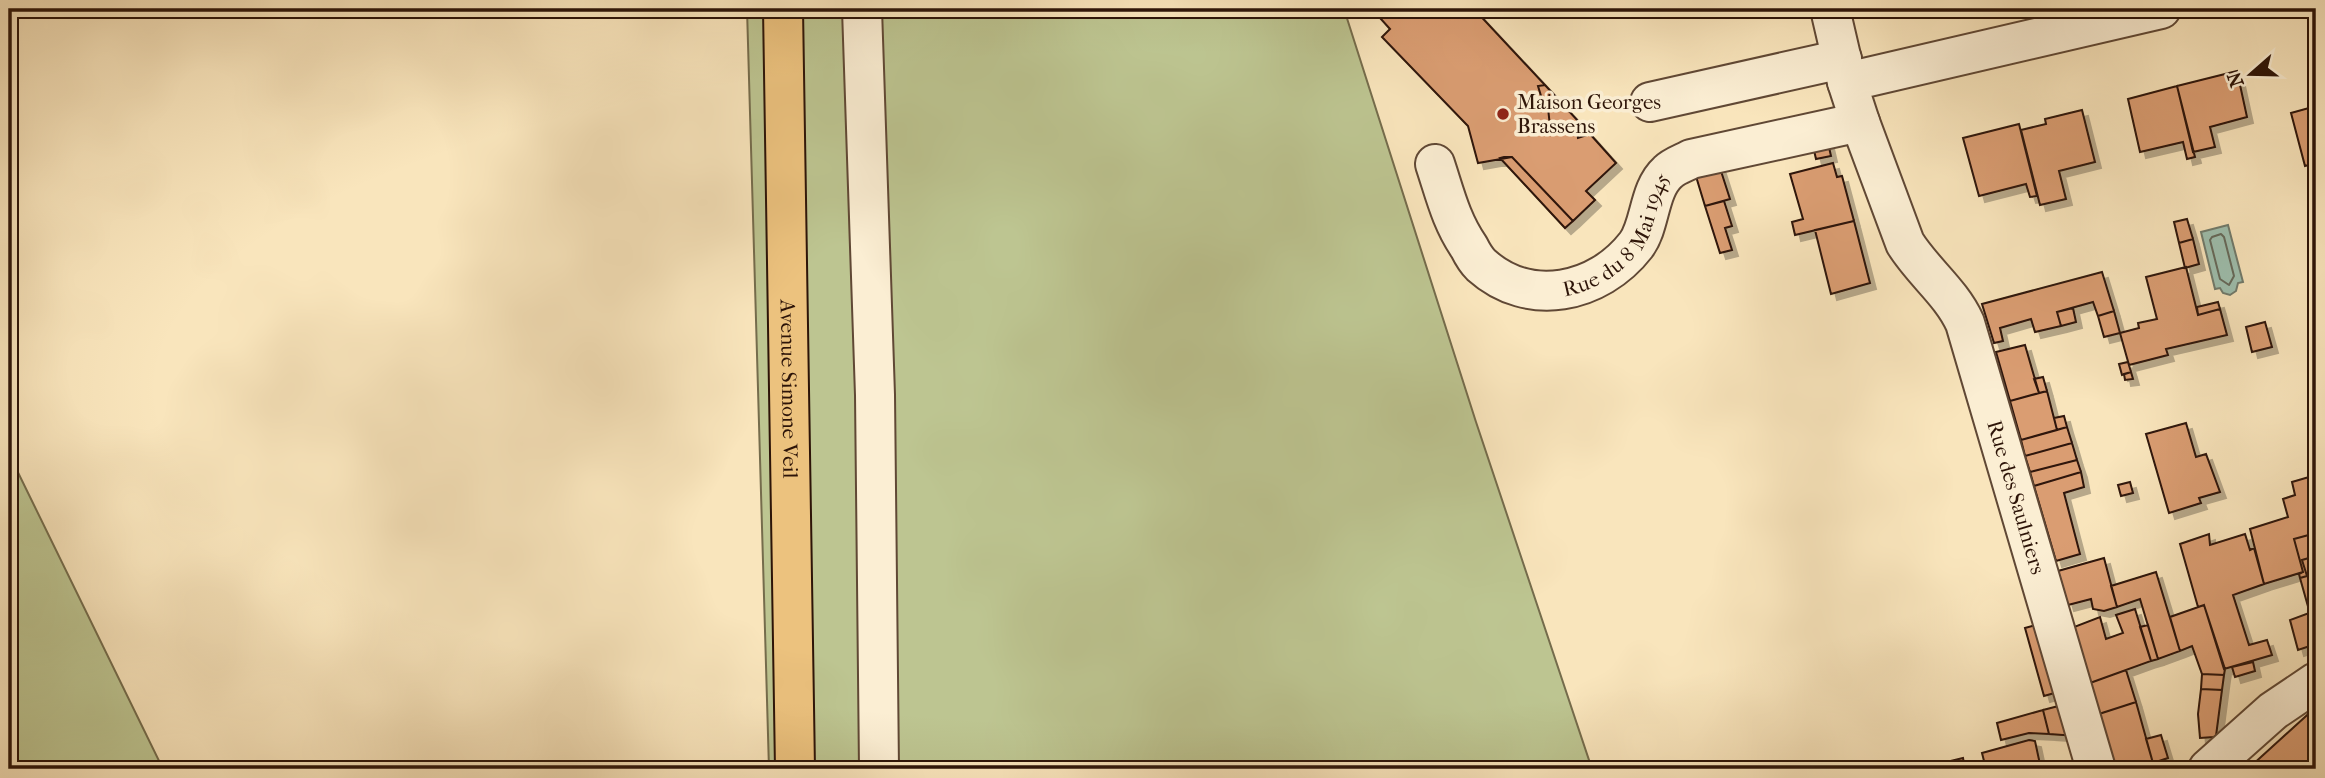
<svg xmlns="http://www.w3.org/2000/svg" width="2325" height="778" viewBox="0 0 2325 778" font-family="'IM FELL French Canon',serif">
  <defs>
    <filter id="shadow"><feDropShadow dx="6" dy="6" stdDeviation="0" flood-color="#0004"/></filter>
  </defs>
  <rect width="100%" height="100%" fill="#f9e5bc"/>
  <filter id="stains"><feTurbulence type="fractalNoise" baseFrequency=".00286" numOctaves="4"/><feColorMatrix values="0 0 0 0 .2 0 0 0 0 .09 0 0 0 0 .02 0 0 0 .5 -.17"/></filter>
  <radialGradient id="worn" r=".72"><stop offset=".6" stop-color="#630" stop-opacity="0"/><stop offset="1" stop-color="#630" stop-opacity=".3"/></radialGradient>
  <path fill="#bdc591" stroke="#756c4c" stroke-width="2" d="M747,9h597l132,413 116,347h-823z
    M9,454l154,315h-154z"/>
  <path fill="#9ebfae" stroke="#717b6c" stroke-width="2" d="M2228,225l15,57 -5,1 -2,8 -6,4 -7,-2 -3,-5 -5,1 -14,-57z"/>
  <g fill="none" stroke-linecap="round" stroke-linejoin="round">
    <path stroke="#666a5b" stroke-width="2" d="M2221,234l3,3 10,39 -5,9 -9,-6 -10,-39 2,-3z"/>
  </g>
  <path fill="#da9d72" stroke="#2d1408" stroke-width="2" filter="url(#shadow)" d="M1388,9h86l71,76 -7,1 7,23 3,-1 3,27 26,-5 1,8 12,-4 26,29 -30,28 9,9 -22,21 -61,-64 -34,6 -10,-37 -86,-89 8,-8 -10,-11z
    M2237,71l10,46 -37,10 5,20 -22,5 -16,-66z
    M1545,85l45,49 -12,4 -1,-8 -26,5 -3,-27 -3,1 -7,-23z
    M2177,86l18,71 -8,2 -4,-17 -43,10 -12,-53z
    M2316,106v57l-11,3 -14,-53z
    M2082,110l13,52 -36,9 7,28 -26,6 -19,-75 25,-6 -1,-5z
    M2019,124l18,72 -7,1 -4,-13 -47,12 -16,-58z
    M1828,143l3,13 -15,3 -3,-13z
    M1504,157h8l61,64 -8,7 -65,-70z
    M1833,163l4,14 5,-1 12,45 -59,14 -3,-13 11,-3 -13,-45z
    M1720,168l10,31 -25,7 -10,-33z
    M1724,201l8,25 -7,2 7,22 -12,3 -15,-47z
    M2187,219l6,20 -14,4 -5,-21z
    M1854,221l16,62 -39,11 -16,-64z
    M2193,239l6,25 -14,4 -6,-25z
    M2186,267l12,48 22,-6 7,26 -61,14 2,6 -39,10 -9,-32 19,-5 -1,-5 19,-4 -11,-42z
    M2102,272l12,39 -16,5 -5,-14 -36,10 4,14 -26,6 -4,-13 -31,9 3,13 -9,2 -12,-39z
    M2218,302l2,7 -22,6 -1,-8z
    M2073,308l3,14 -15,4 -4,-14z
    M2114,311l6,22 -16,4 -6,-21z
    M2265,322l7,25 -20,5 -6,-25z
    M2025,345l14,48 -29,8 -14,-49z
    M2128,362l3,10 -9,3 -3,-11z
    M2131,372l2,7 -8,1 -1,-6z
    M2043,377l4,14 -8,2 -5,-14z
    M2047,391l10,39 -36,10 -11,-39z
    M2064,416l3,11 -10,3 -3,-12z
    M2186,423l10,34 10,-3 14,38 -21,6 2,5 -32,10 -23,-79z
    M2067,427l5,16 -47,13 -4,-16z
    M2072,443l5,17 -47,12 -5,-16z
    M2077,460l4,12 -47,14 -4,-14z
    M2081,472l3,15 -20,6 16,61 -24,7 -22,-75z
    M2309,477l7,26v30l-22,6 9,33 -39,12 -14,-55 38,-12 -5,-18 12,-4 -3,-13z
    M2130,482l3,11 -12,3 -3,-11z
    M2316,533v23l-14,4 5,16 -7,2 -1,-4 4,-2 -9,-33z
    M2209,534l1,11 35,-11 5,16 4,-2 10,36 -31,11 16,50 18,-5 5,15 -48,14 -20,-64 -6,2 -18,-63z
    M2316,556v79l-16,-57 7,-2 -5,-16z
    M2104,558l13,49 -13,4 -11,-2 -2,-10 -23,6 -10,-34z
    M2156,572l24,79 -22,8 -18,-60 -23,8 -6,-21z
    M2204,605l21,64 -1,6 -22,-1 -10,-28 -12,5 -10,-34z
    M2135,609l16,52 -61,22 -16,-56 26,-10 6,22 17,-6 -7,-18z
    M2309,613l7,22v9l-18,6 -8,-30z
    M2046,622l19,68 -21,6 -19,-68z
    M2148,625l10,34 -7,2 -11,-34z
    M2253,662l2,9 -20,6 -3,-10z
    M2126,670l10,32 -37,12 -9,-31z
    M2202,674l22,1 -2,15 -21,-1z
    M2201,689l21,1 -6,46 -2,1 -14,1 -2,-24z
    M2136,702l17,61 -19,6h-19l-16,-55z
    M2070,703l7,33 -28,-2 -6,-24z
    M2316,707v62h-69l3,-2z
    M2043,710l6,24 -20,-1 -28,7 -4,-17z
    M2161,735l7,23 -15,5 -7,-24z
    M2029,740l6,1 6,28h-55l-4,-16z
    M1963,758l2,11h-40l9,-4z"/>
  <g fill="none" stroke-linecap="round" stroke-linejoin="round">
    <g stroke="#604835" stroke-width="42">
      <g id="minor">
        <path d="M862,9l13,386 4,374"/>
        <path d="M1830,9l17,73"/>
        <path d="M1650,102l192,-43"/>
        <path id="s1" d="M1860,122l45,121c18,29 46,49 60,80l131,446"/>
        <path id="s2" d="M1435,164c10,30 16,57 34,83 3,6 7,13 12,18 48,43 117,29 155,-20 15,-20 12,-55 32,-73 6,-6 16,-9 23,-13l169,-37 -13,-40 314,-73"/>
        <path d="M2208,769l65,-58 43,-29"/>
      </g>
    </g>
    <g stroke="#2d1408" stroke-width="42">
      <g id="major">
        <path id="s3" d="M783,9l12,760"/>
      </g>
    </g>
    <use href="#minor" stroke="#fbeed3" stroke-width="38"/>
    <use href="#major" stroke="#ecc27e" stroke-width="38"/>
  </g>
  <circle fill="#8f2418" stroke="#fbeed3" stroke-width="2.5" cx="1503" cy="114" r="7"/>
  <g text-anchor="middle" stroke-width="7" stroke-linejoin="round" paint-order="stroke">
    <g font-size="21" fill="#2d1408" stroke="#fbeed3" text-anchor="start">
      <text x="1517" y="109">Maison Georges<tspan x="1517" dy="24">Brassens</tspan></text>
    </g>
    <g font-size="21" fill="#2d1408" stroke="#fbeed3">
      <text dy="7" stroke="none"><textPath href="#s2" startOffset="282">Rue du 8 Mai 1945</textPath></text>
      <text dy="7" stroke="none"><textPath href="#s3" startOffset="380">Avenue Simone Veil</textPath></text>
      <text dy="7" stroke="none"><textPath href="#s1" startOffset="411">Rue des Saulniers</textPath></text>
    </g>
  </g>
  <rect width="2325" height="778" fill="none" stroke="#f9e5bc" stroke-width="35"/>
  <rect x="10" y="10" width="2304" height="757" fill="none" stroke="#2d1408" stroke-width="3.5"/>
  <rect x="18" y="18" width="2290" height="743" fill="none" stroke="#2d1408" stroke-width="2"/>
  <g transform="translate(2251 74) rotate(250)" stroke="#fbeed3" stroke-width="5" paint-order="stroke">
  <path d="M0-5L12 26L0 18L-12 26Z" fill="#2d1408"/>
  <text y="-10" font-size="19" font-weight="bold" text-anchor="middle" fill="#2d1408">N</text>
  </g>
  <rect width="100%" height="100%" filter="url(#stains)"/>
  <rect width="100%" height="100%" fill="url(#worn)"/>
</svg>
